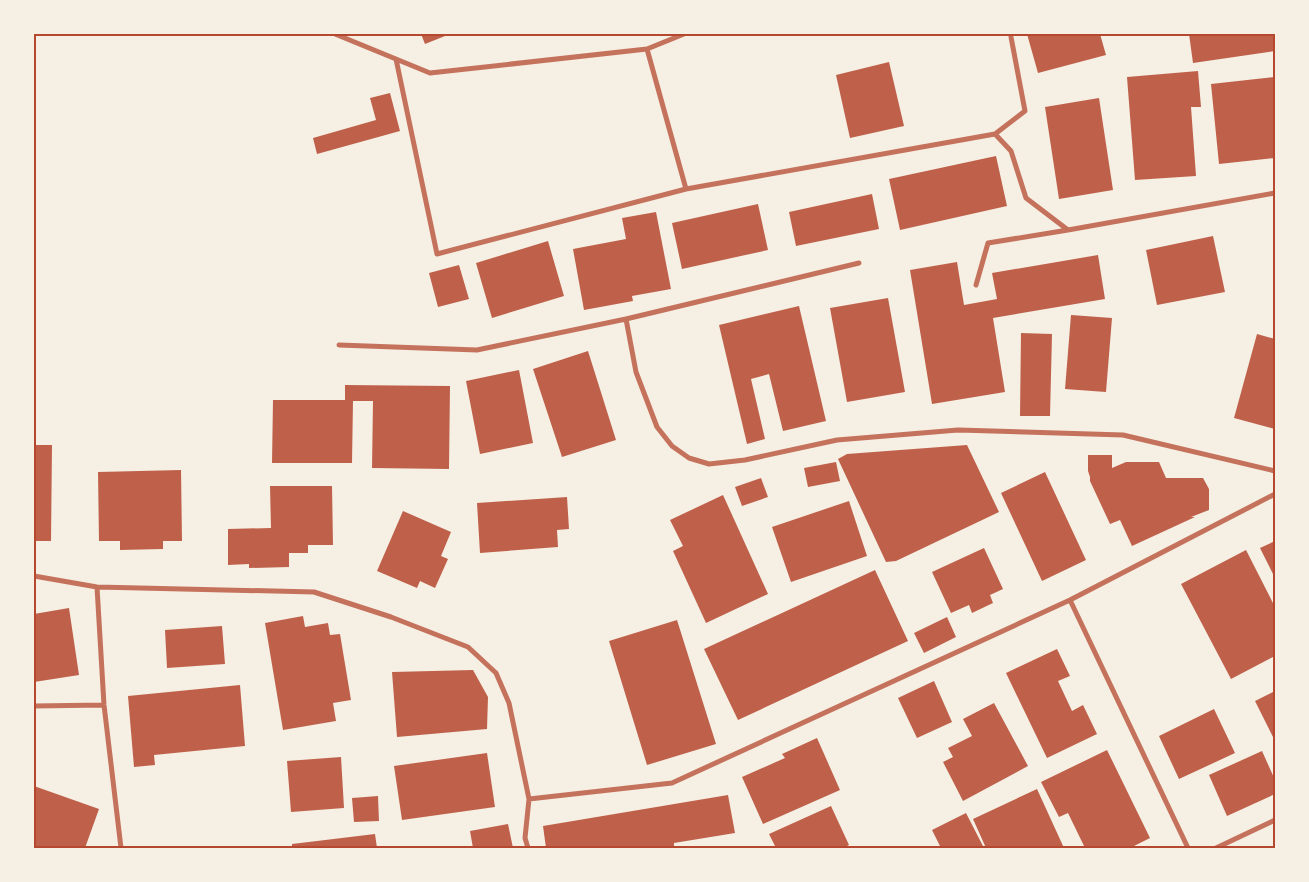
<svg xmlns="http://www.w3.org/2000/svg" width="1309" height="882" viewBox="0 0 1309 882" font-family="Montserrat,sans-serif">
  <rect width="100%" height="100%" fill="#f6efe4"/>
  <path fill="#bf614a" d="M421,34h29l-25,10z
    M1027,34h73l6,21 -68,18z
    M1189,34h86v17l-82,12z
    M889,62l15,64 -54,12 -14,-63z
    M1198,71l3,36h-10l5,69 -61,4 -8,-103z
    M1275,77v81l-56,6 -8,-80z
    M390,93l10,38 -83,23 -4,-16 63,-18 -6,-22z
    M1099,98l14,92 -54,9 -14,-92z
    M996,156l11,50 -107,24 -11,-51z
    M872,194l7,35 -83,17 -7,-34z
    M758,204l10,46 -86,19 -10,-46z
    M656,212l15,77 -39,7 1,5 -49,9 -11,-61 53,-10 -4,-21z
    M1213,236l12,56 -68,13 -11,-55z
    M548,241l16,55 -72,22 -16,-55z
    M1098,255l7,44 -112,19 12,74 -73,12 -22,-134 47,-8 7,43 33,-6 -5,-26z
    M459,265l10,34 -31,8 -9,-34z
    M888,298l17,94 -58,10 -17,-94z
    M799,306l27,115 -43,10 -14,-57 -18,5 14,60 -18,5 -28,-119z
    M1071,315l41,3 -6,74 -41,-3z
    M1021,333l31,1 -2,82h-30z
    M1257,334l18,5v90l-41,-11z
    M588,351l28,89 -54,17 -29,-88z
    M519,370l14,73 -53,11 -14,-73z
    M345,385l105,1 -1,83 -77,-1 1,-67h-20l-1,62h-80l1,-63h72z
    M34,445h18l-1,96h-17z
    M967,445l32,67 -103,49 -10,1 -48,-103 9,-5z
    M1088,455h24v13l14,-6h33l7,16h37l6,11v21l-18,7h4l-63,29 -12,-26 -10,4 -20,-43v-4l-2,-6z
    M836,462l4,19 -32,6 -4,-19z
    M181,470l1,71h-19v8l-43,1v-9h-21l-1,-69z
    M1045,472l41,88 -44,21 -41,-88z
    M761,478l7,19 -26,9 -7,-19z
    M270,486h62l1,59h-25v8h-19v14l-40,1v-4l-21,1v-36l43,-1z
    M723,495l45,99 -62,29 -33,-72 10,-5 -13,-26z
    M567,497l2,32 -12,1 1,17 -78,6 -3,-50z
    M849,501l18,55 -76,26 -19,-55z
    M403,511l48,21 -10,24 7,3 -13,29 -15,-7 -3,7 -40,-17z
    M1275,541v37l-15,-30z
    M984,548l19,41 -13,6 3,8 -21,10 -3,-8 -18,8 -19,-41z
    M1246,550l29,57v49l-44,23 -50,-95z
    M875,570l33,71 -170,79 -34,-71z
    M69,608l10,67 -45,7v-68z
    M303,616l2,11 23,-4 2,12 10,-1 11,66 -18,3 3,18 -53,9 -18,-107z
    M947,617l9,20 -32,16 -10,-20z
    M677,620l39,124 -69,21 -38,-124z
    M222,626l3,38 -58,4 -2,-38z
    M1057,649l13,27 -12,5 14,30 11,-6 14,29 -50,24 -41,-85z
    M473,670l15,27 -1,32 -90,8 -5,-65z
    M934,681l18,41 -35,16 -19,-40z
    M240,685l5,61 -91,9 1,10 -21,2 -6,-71z
    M1275,691v50l-20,-40z
    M994,703l34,63 -65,35 -20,-39 10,-5 -5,-9 24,-12 -9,-17z
    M1214,709l21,44 -56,26 -20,-43z
    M817,738l23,52 -77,34 -21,-47 43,-19 -3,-4z
    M1107,750l43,88 -20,10h-45l-17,-35 -9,4 -18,-35z
    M1262,751l13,29v14l-48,22 -18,-41z
    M487,753l8,54 -93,13 -8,-54z
    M341,757l3,51 -53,4 -4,-51z
    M34,786l65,23 -14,39h-51z
    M1037,789l27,59h-78l-13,-29z
    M728,795l7,38 -61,10v5h-128l-3,-22z
    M378,796l1,25 -25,1 -2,-24z
    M831,806l18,39 -6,3h-67l-7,-14z
    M966,813l18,35h-43l-9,-18z
    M508,824l5,24h-40l-3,-17z
    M375,834l2,14h-85v-4z"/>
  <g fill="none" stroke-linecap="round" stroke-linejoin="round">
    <path stroke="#c5725c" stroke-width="5" d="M335,34l95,39 217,-24 37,-15
      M647,49l39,140
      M396,59l41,195 249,-65 309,-55 16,17 15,47 42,32 207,-37
      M995,134l30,-23 -14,-74
      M976,285l12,-42 80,-13
      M626,319l233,-56
      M339,345l138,5 149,-31 10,53 21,55 15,19 17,12 20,6 36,-4 92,-20 121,-10 165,5 152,36
      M34,576l63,11 217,5 77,25 77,30 28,26 13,30 20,96 -4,39 3,10
      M97,587l7,118 17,143
      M1070,600l118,248
      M34,706l70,-1
      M529,799l143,-16 398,-183 205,-106
      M1216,848l59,-28"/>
  </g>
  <rect width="1309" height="882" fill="none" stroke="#f6efe4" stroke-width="70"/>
  <rect x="35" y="35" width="1239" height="812" fill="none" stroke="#b5482f" stroke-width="2"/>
</svg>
